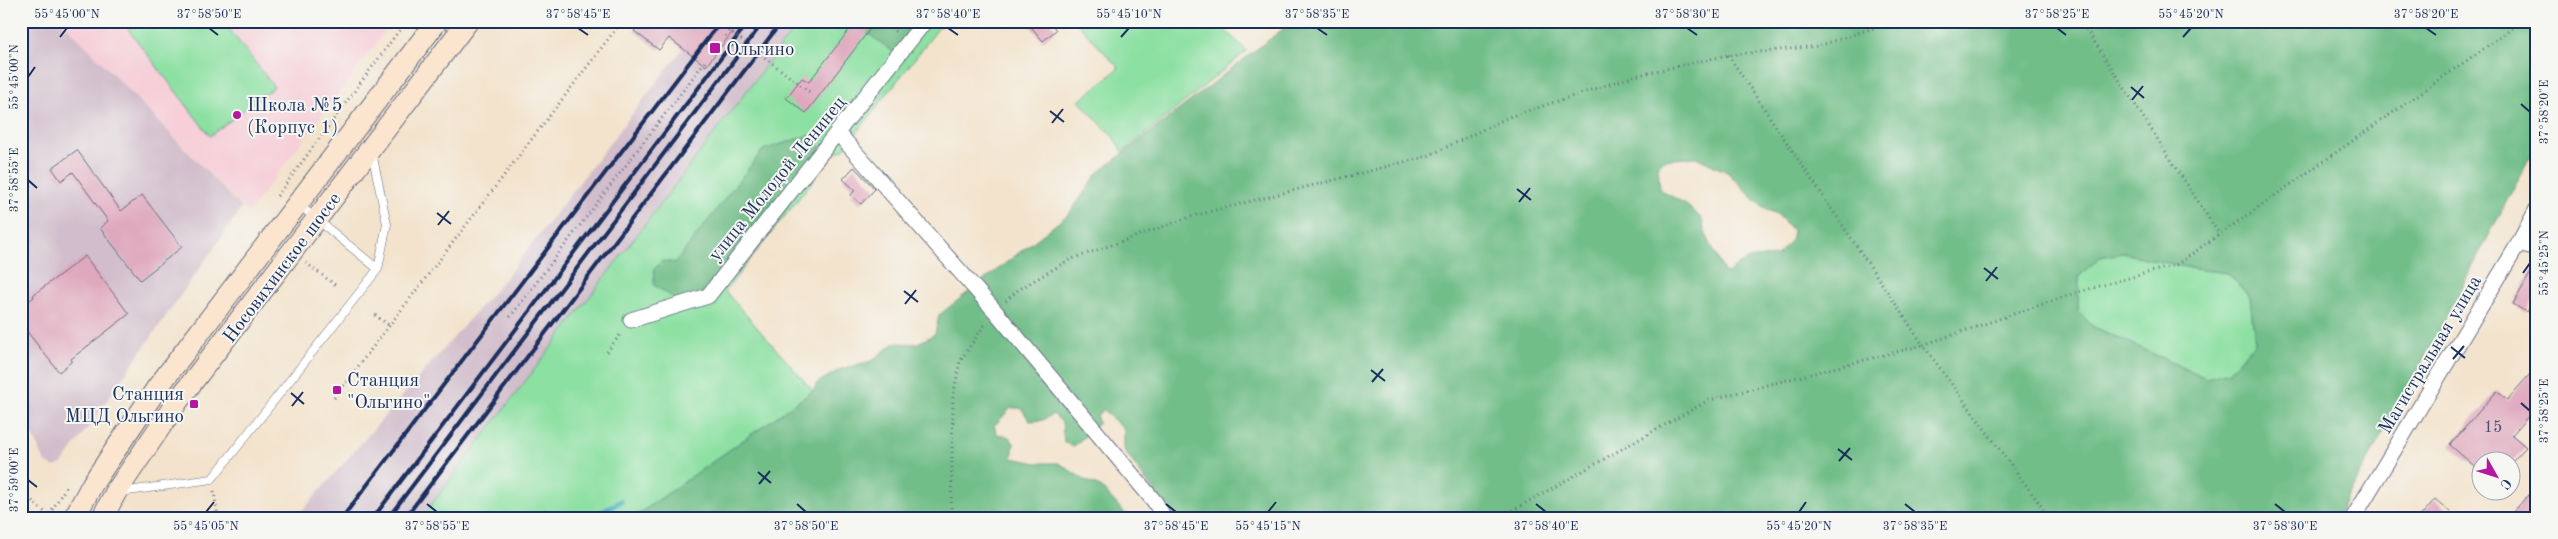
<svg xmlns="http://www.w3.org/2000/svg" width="2558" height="539" viewBox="0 0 2558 539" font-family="'Old Standard TT',serif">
  <rect width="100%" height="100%" fill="#f6f6f2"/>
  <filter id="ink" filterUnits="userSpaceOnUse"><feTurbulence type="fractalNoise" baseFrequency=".02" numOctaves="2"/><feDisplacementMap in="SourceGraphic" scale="10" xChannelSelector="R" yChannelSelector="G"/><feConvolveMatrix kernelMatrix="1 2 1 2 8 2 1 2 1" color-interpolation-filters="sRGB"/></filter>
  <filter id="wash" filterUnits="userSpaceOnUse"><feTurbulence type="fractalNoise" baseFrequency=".0096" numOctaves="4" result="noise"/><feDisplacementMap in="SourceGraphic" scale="20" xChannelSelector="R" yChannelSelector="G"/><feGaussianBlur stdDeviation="1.12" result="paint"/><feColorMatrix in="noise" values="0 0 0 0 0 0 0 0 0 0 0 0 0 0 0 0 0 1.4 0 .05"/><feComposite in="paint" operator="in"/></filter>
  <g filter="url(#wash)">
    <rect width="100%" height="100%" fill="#f3e3cc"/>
    <path fill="#f6cfd9" d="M62,21h331l-145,192z"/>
    <path fill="#d1bdcb" d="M21,21h41l180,187 -180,256 -8,3 -9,-5 -24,-53z
      M704,21h96l-379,497h-125l212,-243z"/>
    <path fill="#8ce0a2" stroke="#548880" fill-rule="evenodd" d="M137,21h86l51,66 -64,49 -82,-107z
      M800,21h51l44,31 23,-31h26l-100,128 -9,4 -110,138 88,100 -180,127h-78l-10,-8 -6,8h-118zM763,150l-80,154 -21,-43 13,2z
      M1075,21h141l31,30 -124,101 -10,-15 -34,-36 40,-33z
      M2123,253l72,16 33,4 22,24 5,46 -26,29 -23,6 -114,-52 -14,-15 1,-35 21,-19z"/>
    <path fill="#71be88" stroke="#467673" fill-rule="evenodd" d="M851,21h67l-23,32z
      M1293,21h1244v122l-98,188 -103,187h-1163l-49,-68v-21l-21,-19 -6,5 1,9 -25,23 -9,-5 -2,-20 -9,-8 -10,6 -13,1 -9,-13h-10l-17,18 3,8 12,3 5,6 -2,15 25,5h22l24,16 19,9 27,30h-496l180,-127 4,-8 24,-14 30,-8 24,-18 21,1 19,-10 4,-19 130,-101 29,-41zM1696,157l31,15 36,36 14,6 16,17 -2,9 -14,16c-21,2 -34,0 -48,18l-5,-2 -20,-42 -2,-11 -18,-16 -24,-13 -2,-24 6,-6zM2123,253l72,16 33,4 22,24 5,46 -26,29 -23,6 -114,-52 -14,-15 1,-35 21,-19z
      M809,135l12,12 -121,148 -17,9 -29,-19v-16l8,-8 13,2 88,-113z"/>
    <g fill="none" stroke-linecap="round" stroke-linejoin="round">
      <path stroke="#3baab9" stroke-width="5.5" d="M592,518l29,-17"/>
    </g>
    <g id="blocks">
      <path fill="#dfa8bd" d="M642,21h99l-35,45 -37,-28 -10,12 -25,-19z
        M856,21h20l-70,92 -20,-15 16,-20 7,4z
        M1026,21h23l7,9 -13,11z
        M77,150l44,61 21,-16 40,52 -42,33 -40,-52 8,-7 -35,-49 -12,9 -9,-13z
        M854,167l21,22 -14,15 -10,-9 4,-5 -12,-11z
        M85,256l44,58 -58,45 1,2 -13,11 -38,-48v-17l13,-10 -1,-2z
        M2537,262v31l-11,19 -13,-8z
        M2537,366v40l-25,29 14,12 -16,17v-2h-6l-9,-9 -7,9h-8v9l-30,-26 47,-54 10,9z
        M2528,495l9,7v16h-29z
        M2435,499l22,19h-38z"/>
    </g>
  </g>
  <g filter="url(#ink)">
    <use href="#blocks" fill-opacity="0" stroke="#676e84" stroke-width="1"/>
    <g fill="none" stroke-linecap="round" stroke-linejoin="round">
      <g stroke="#676e84" stroke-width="9">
        <path id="service" d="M298,204l80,65
          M121,492l91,-13 166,-210 9,-45 -15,-71"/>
      </g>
      <g stroke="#676e84" stroke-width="17">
        <path id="minor" d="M838,133l157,178 160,191 9,16
          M2519,243l18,5
          M631,320l77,-24 217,-275
          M2353,518l166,-275 18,-34"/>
      </g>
      <g stroke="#676e84" stroke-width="23">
        <path id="secondary" d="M74,518l19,-35 64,-95 280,-367
          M102,518l14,-26 61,-90 291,-381"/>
      </g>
      <path stroke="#676e84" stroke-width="3" stroke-dasharray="1 4" stroke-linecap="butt" d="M883,21l13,11
        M2081,21l138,213
        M725,36l11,-15
        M1728,55l195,290 155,-53 98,-27 347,-244
        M277,196l129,-175
        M306,263l32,24
        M1006,301l12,-11 51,-30 124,-44 235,-60 81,-39 125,-41 94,-21 91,-9 75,-25
        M375,315l15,11
        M510,317l197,-258
        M607,352l15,-20
        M334,398l288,-377
        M21,491l28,25
        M214,491l4,27
        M47,518l21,-34
        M951,518l2,-121 7,-36 25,-37
        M1499,518l210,-118 214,-55 127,173"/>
      <use href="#service" stroke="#fff" stroke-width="8"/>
      <use href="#minor" stroke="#fff" stroke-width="15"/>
      <use href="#secondary" stroke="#fbe5cf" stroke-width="21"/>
      <path stroke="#1b2f5e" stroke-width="4" d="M21,488l4,30
        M342,518l379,-497
        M373,518l376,-497
        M388,518l376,-497
        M405,518l377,-497"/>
      <path stroke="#676e84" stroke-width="3" stroke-dasharray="1 4" stroke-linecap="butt" d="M717,21l94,72"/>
    </g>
  </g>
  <path fill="none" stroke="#1b2f5e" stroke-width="2" d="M209,28l9,7M578,28l10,7M948,28l10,7M1317,28l10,7M1687,28l10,7M2057,28l9,7M2426,28l10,7M60,37l7,-9M1121,37l8,-9M2183,37l8,-9M28,77l7,-10M2131,87l13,11M2132,100l11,-14M2521,104l9,8M1050,111l14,11M1052,123l11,-14M28,180l9,8M1517,189l14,11M1519,202l11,-14M437,213l14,11M438,225l11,-14M1984,268l14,11M2523,273l7,-10M1986,281l11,-14M904,291l14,11M905,304l11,-14M2451,347l14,11M2453,359l11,-13M1371,370l14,11M1372,382l11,-13M291,393l13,11M2521,403l9,8M292,406l11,-14M1838,449l14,11M1839,461l11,-13M758,472l13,11M28,480l9,7M759,484l11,-13M427,504l10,8M797,504l9,8M1166,504l10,8M1536,504l10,8M1905,504l10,8M2275,504l10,8M206,512l8,-10M1268,512l8,-10M1799,512l7,-10"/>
  <g fill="#b5179e" stroke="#f6f6f2" stroke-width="2">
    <rect x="709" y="42" width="12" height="12" rx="2.5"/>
    <circle cx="237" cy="115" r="5"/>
    <rect x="332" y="385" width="10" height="10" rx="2.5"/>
    <rect x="189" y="399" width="10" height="10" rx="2.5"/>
  </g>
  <g text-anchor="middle" stroke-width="4" stroke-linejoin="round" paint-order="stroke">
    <g font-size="16" fill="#4c4d76">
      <text x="2493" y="432">15</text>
    </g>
    <g font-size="19" fill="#1b2f5e" stroke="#f6f6f2" text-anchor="start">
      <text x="726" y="55">Ольгино</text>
      <text x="247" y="111">Школа №5<tspan x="247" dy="22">(Корпус 1)</tspan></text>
      <text x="347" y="386">Станция<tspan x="347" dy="22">"Ольгино"</tspan></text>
      <text x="184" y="400" text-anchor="end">Станция<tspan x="184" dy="22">МЦД Ольгино</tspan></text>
    </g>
    <g font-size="19" fill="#1b2f5e" stroke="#f6f6f2">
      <text transform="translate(776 178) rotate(-51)" y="7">улица Молодой Ленинец</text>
      <text transform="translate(281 267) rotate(-53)" y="7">Носовихинское шоссе</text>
      <text transform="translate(2429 354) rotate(-59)" y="7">Магистральная улица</text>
    </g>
  </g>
  <rect width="2558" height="539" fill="none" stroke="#f6f6f2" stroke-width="55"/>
  <g transform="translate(2496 476) rotate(129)"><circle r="24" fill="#f6f6f2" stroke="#9ea6b7"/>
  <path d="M0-4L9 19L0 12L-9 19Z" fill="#b5179e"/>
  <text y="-8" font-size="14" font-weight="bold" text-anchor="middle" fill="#1b2f5e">С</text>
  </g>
  <rect x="28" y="28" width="2502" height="484" fill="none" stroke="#1b2f5e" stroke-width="2"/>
  <g font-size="12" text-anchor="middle" fill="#1b2f5e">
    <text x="67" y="18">55°45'00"N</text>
    <text x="209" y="18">37°58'50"E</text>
    <text x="578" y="18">37°58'45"E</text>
    <text x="948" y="18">37°58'40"E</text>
    <text x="1129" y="18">55°45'10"N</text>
    <text x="1317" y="18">37°58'35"E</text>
    <text x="1687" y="18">37°58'30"E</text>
    <text x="2057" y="18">37°58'25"E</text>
    <text x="2191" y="18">55°45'20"N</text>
    <text x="2426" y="18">37°58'20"E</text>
    <text transform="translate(14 77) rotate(-90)" y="4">55°45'00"N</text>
    <text transform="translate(2544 112) rotate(-90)" y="4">37°58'20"E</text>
    <text transform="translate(14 180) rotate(-90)" y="4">37°58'55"E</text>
    <text transform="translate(2544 263) rotate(-90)" y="4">55°45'25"N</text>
    <text transform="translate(2544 411) rotate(-90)" y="4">37°58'25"E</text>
    <text transform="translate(14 480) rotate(-90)" y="4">37°59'00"E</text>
    <text x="206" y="530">55°45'05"N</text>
    <text x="437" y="530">37°58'55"E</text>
    <text x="806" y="530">37°58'50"E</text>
    <text x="1176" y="530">37°58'45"E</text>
    <text x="1268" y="530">55°45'15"N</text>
    <text x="1546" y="530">37°58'40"E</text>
    <text x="1799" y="530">55°45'20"N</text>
    <text x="1915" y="530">37°58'35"E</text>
    <text x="2285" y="530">37°58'30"E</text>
  </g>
</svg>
